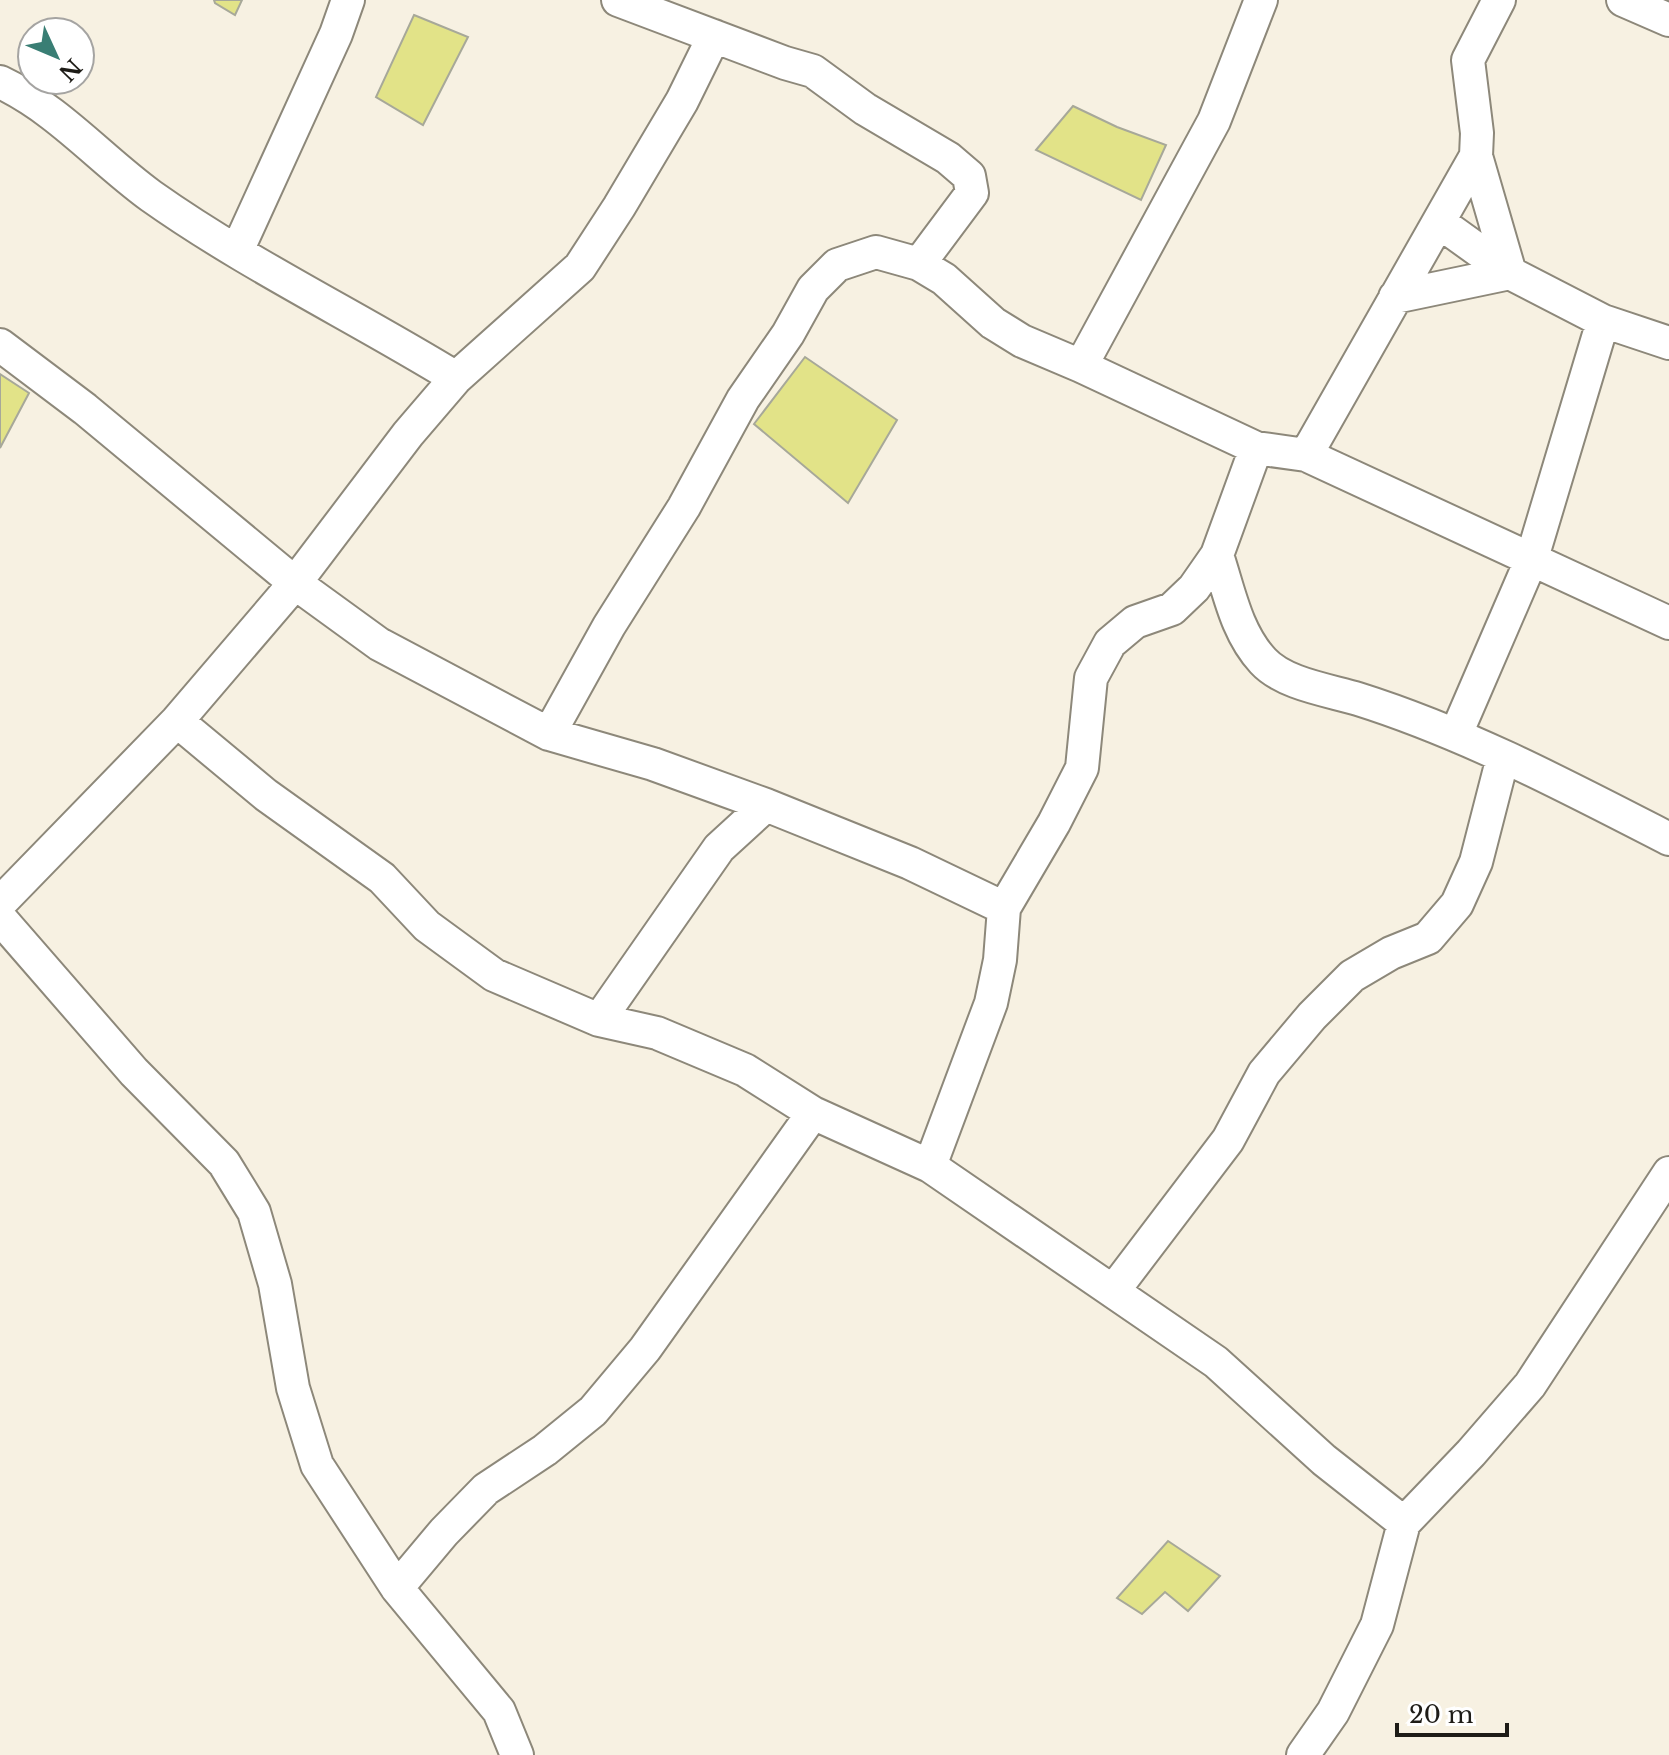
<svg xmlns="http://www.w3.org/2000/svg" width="1669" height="1755" viewBox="0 0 1669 1755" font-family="'Libre Baskerville',serif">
  <rect width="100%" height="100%" fill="#f7f1e2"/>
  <path fill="#e2e388" stroke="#a7a899" stroke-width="2" d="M214,0h28l-7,15 -20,-12z
    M414,15l54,22 -45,88 -47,-28z
    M1073,106l44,21 49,18 -25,55 -105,-50z
    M805,357l92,63 -49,83 -94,-79z
    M0,374l29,19 -29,55z
    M1168,1541l52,35 -32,35 -23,-19 -23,22 -25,-16z"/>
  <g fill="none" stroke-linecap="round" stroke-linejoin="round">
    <g stroke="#8d887a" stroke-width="36">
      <path id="minor" d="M618,0l167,63 28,8 52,38 83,49 21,18 3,17 -53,71 25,15 49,44 29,18 59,25 175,82 50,7 363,168
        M1623,0l46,20
        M0,82c59,28 99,76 151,114 96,68 204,120 305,182
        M1439,222l71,51 93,48 66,22
        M237,251l99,-217 12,-34
        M1395,297l115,-24 -34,-117
        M0,345l85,64 210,174 84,61 170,90 104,30 113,41 144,58 94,45
        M1081,366l133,-245 47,-121
        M1306,455l170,-299 1,-23 -9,-73 31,-60
        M1217,555c12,36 19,77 46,106 21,23 65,29 95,38 108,34 210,88 311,140
        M177,721l89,74 116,83 45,48 67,49 105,45 58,13 88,37 68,43 117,53 286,196 108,98 80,63
        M549,734l60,-108 75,-119 59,-108 45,-65 25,-45 24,-24 39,-13 43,12
        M1456,734l76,-176 71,-237
        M0,903l177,-182 118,-138 113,-149 48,-56 124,-111 39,-60 63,-106 32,-65
        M0,918l134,154 90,91 30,49 21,72 18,104 24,77 80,123 102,123 18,44
        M599,1020l120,-172 47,-43
        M930,1166l61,-163 9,-43 4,-52 50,-85 28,-55 9,-90 19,-35 25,-21 37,-13 22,-21 23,-33 39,-107
        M1114,1290l114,-150 36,-67 48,-57 40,-40 39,-23 37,-15 29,-34 19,-42 27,-105
        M397,1588l47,-56 42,-43 59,-39 48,-39 52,-62 168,-236
        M1303,1755l30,-43 44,-87 27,-102 67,-70 59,-68 139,-212"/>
    </g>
    <use href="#minor" stroke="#fff" stroke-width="32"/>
  </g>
  <g transform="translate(56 56) rotate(134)"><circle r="38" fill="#ffffff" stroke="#a5a4a2" stroke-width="2"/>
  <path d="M0-6L14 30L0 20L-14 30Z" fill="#397e74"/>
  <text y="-12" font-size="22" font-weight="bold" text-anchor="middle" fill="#1e1c17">N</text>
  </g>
  <path d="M1397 1723v12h110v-12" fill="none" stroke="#1e1c17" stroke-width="4"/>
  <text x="1409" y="1723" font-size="24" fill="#1e1c17" stroke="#ffffff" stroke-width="6" paint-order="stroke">20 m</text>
</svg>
